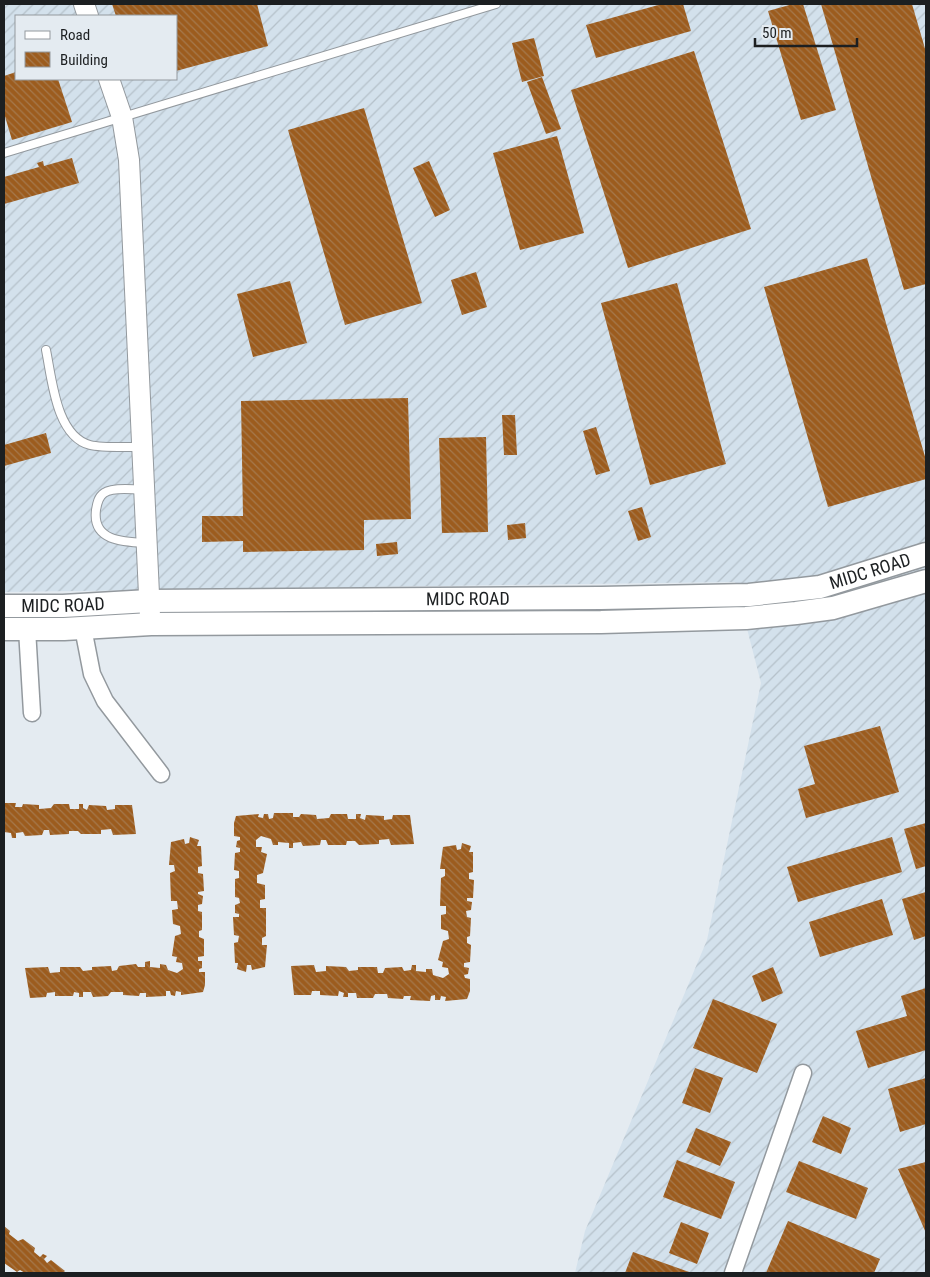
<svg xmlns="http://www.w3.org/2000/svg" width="930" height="1277" viewBox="0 0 930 1277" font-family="'Roboto Condensed',sans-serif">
  <defs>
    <pattern id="industrial-furrows" width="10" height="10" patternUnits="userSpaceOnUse" patternTransform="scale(1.25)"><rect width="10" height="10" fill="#d3e1ec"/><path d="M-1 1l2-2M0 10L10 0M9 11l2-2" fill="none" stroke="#b5c1ca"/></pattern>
    <pattern id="building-back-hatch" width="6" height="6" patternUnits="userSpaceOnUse" patternTransform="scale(1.25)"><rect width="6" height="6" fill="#9c5c1e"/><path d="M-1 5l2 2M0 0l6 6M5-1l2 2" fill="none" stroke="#a5794d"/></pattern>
  </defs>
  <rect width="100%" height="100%" fill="#e4ebf1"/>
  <path fill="url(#industrial-furrows)" fill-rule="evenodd" d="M4,4h922v1269h-351l10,-42 122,-291 54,-257 -26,-101 -731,10zM16,16h160v63h-160z"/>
  <path fill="url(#building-back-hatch)" d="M112,4h145l11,42 -92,25v-55h-60z
    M662,4h21l8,27 -95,27 -10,-33z
    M793,4h10l33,106 -35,10 -33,-109z
    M821,4h91l14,48v232l-22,6z
    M534,38l10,38 -22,6 -10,-39z
    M694,51l57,178 -123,39 -57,-178z
    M16,72v7h42l14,43 -60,18 -8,-27v-37z
    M542,77l19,52 -15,5 -19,-52z
    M364,108l58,195 -77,22 -57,-195z
    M557,136l27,97 -64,17 -27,-97z
    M72,158l7,25 -75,21v-27l35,-10 -2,-4 6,-2 1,5z
    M429,161l21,49 -15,7 -22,-49z
    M867,258l59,202v19l-98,28 -64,-220z
    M476,272l11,35 -25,8 -11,-35z
    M290,281l17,62 -54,14 -16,-63z
    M677,283l49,181 -76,21 -49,-182z
    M408,398l3,121 -47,1v30l-121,2v-11l-41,1v-26h41l-2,-115z
    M502,415h13l2,40h-13z
    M596,427l14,44 -14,4 -13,-44z
    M46,433l5,20 -47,13v-21z
    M486,437l2,95 -46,1 -3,-95z
    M642,507l9,30 -13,4 -10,-30z
    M525,523l1,15 -18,2 -1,-15z
    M397,542l1,12 -21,2 -1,-12z
    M880,726l19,66 -93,26 -8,-29 17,-5 -11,-38z
    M4,803h12l-1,4h7l1,-3 16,1v4l12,-1 3,-4h15l1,5h9v-5h4v4l4,2 2,-5 17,1 1,4 8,-1v-4h17l4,29 -23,1 -2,-6 -10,1v4h-20l-3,-3h-9v3l-19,1 -1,-5h-5l-2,5 -17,1 -2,-4 -7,1v5h-4l-1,-5 -7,-1z
    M274,813h19v4h6l2,-3 15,1 1,4 12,-1 2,-4h16l1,5h8v-5h5l-1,4 5,2 1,-5 18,1v4l8,-1 1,-4h17l4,29 -23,1 -2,-6 -10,1v4l-20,1 -4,-4h-8l-1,4h-18l-2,-5h-5l-1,5 -17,1 -2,-4 -8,1v5h-4v-5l-11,-1v3h-5l-2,-6 -10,-3 -5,4v7h6l-1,5 6,2 -4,19 -6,2v8l8,2v14l-5,1v8h6v28l-4,2v7h5l-2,22 -13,3 -1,-5h-4l-1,7 -9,-3 1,-6h-3l-1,-20 4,-1 1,-6 -5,-1 -1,-18h6v-3l-4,-1v-8l5,-2 -1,-5 -4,-1v-18l4,-1v-7l-5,-1 1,-17 5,-1v-4l-4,-1 1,-6 3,-1v-3l-6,-1v-13l2,-7 23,-2 -1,3 5,1 1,-4h4l1,5 4,-1z
    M926,823v43l-10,3 -12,-40z
    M190,837l9,3 -2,6h4l1,20 -4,1v6l5,1 1,17 -6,1v2l5,2 -1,8 -4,1v6l4,1v18l-3,1v6l5,2v17l-6,1v4h4v7l-3,1v3h6v13l-2,7 -22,3v-3l-5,-1 -1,5 -4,-1 -1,-4h-4v5l-20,1v-4h-6l-1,3 -16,-1v-3h-12l-3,4 -15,1 -2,-5h-8v5h-4v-4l-5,-1 -1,4h-18v-4l-8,1 -1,4 -16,1 -5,-30 23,-1 2,6 10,-1v-5h20l3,4 9,-1v-3l19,-1 1,5 5,-1 2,-4 17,-2 2,3h7v-5l5,-1v6l10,1v-4l6,1 2,5 9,3 6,-4 -1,-6 -6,-1 1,-5 -5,-1 3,-20 6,-2 -1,-8 -7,-2 -1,-14 6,-1 -1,-8h-6l-1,-28 5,-2 -1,-6h-5l2,-23 13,-3 1,5 4,-1z
    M892,837l10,35 -104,30 -11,-35z
    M462,843l9,3 -2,6h4v20l-4,1v6l5,1 -1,18h-6v3l5,1 -1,8 -5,1 1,6 4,1 -1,18 -3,1v6l4,2 -1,17 -6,1v4l5,1 -1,6 -4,1 1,3 5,1v12l-3,8 -22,2 1,-4 -5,-1 -1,4h-5v-5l-4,1 -1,5 -20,-1 1,-4h-7l-1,3 -15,-1 -1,-4h-12l-2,4h-16l-1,-5h-8v4h-5l1,-4 -5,-2 -1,5 -18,-1v-4h-8l-1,4h-17l-3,-29 23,-1 2,7 10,-1v-5l20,1 3,4 9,-1v-3h19l1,6h5l2,-5 17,-1 2,4 7,-1 1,-5h4v6l10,1v-3h6l1,6 10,3 6,-4 -1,-6 -6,-1 1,-5 -5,-2 5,-19 6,-2 -1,-8 -7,-2v-14l5,-1v-8h-6l1,-28 4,-2v-7h-5l3,-22 13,-2 1,5 4,-1z
    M926,892v44l-12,4 -12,-41z
    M882,899l11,36 -73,22 -11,-35z
    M773,967l10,26 -21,9 -10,-26z
    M926,988v62l-58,18 -12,-37 51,-15 -6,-20z
    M713,999l64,25 -20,49 -64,-25z
    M695,1068l28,10 -13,35 -28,-10z
    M926,1078v46l-26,8 -12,-43z
    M823,1116l28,12 -10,26 -29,-12z
    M696,1128l35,14 -11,24 -34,-14z
    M677,1160l58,22 -14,37 -58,-22z
    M799,1161l69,27 -12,31 -70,-27z
    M926,1162v71l-28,-64z
    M788,1221l92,38 -6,14h-108z
    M681,1222l28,11 -12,31 -28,-11z
    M4,1226l6,5 -1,3 9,7 5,-2 12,9 -1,4 6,5 3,-3 4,2 -3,3 3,4 4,-3 14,11 -2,2h-38l-5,-3 -3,2 -13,-9z
    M633,1252l59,21h-67z"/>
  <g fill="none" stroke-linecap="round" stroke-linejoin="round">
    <g stroke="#93999e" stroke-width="10">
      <path id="service" d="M4,153l492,-149
        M46,350c6,29 10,86 44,95 11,3 38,2 51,2
        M143,490c-10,-1 -31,-3 -39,3 -6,4 -7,11 -8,17 -4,31 27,32 50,33"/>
    </g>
    <g stroke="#93999e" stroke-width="19">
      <path id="minor" d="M83,628l9,46 13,27 56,73
        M27,629l5,84
        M733,1273l70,-200"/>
    </g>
    <g stroke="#93999e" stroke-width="22">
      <path id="tertiary" d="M84,4l4,12
        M109,79l13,38 7,43 21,456"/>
    </g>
    <g stroke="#93999e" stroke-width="25">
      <g id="secondary">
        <path id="s1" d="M4,606h59l86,-5 452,-3 148,-3 71,-8 106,-33"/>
        <path d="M4,629h60l87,-5 450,-2 145,-4 50,-5 37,-5 93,-27"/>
      </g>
    </g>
    <use href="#service" stroke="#fff" stroke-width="8"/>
    <use href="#minor" stroke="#fff" stroke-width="16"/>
    <use href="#tertiary" stroke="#fff" stroke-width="20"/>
    <use href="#secondary" stroke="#fff" stroke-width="22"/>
  </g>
  <g text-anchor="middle" stroke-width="5" stroke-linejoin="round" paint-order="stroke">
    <g font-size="18" fill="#1c1f21" stroke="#e4ebf1">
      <text dy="6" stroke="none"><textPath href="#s1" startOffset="869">MIDC ROAD</textPath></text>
      <text dy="6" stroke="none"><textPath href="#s1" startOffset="464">MIDC ROAD</textPath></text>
      <text dy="6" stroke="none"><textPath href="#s1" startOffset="59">MIDC ROAD</textPath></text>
    </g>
  </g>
  <rect width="930" height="1277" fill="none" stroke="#1c1f21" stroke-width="10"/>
  <rect x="15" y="15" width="162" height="65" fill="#e4ebf1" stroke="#94999e"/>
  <rect x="25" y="31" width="25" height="8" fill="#ffffff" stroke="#94999e"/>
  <text x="60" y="40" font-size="15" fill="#1c1f21">Road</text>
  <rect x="25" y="52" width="25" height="15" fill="url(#building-back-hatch)" stroke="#94999e"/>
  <text x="60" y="65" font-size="15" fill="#1c1f21">Building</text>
  <path d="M755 38v8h102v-8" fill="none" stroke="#1c1f21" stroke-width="2.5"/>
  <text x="762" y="38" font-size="15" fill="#1c1f21" stroke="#e4ebf1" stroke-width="4" paint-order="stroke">50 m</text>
</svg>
